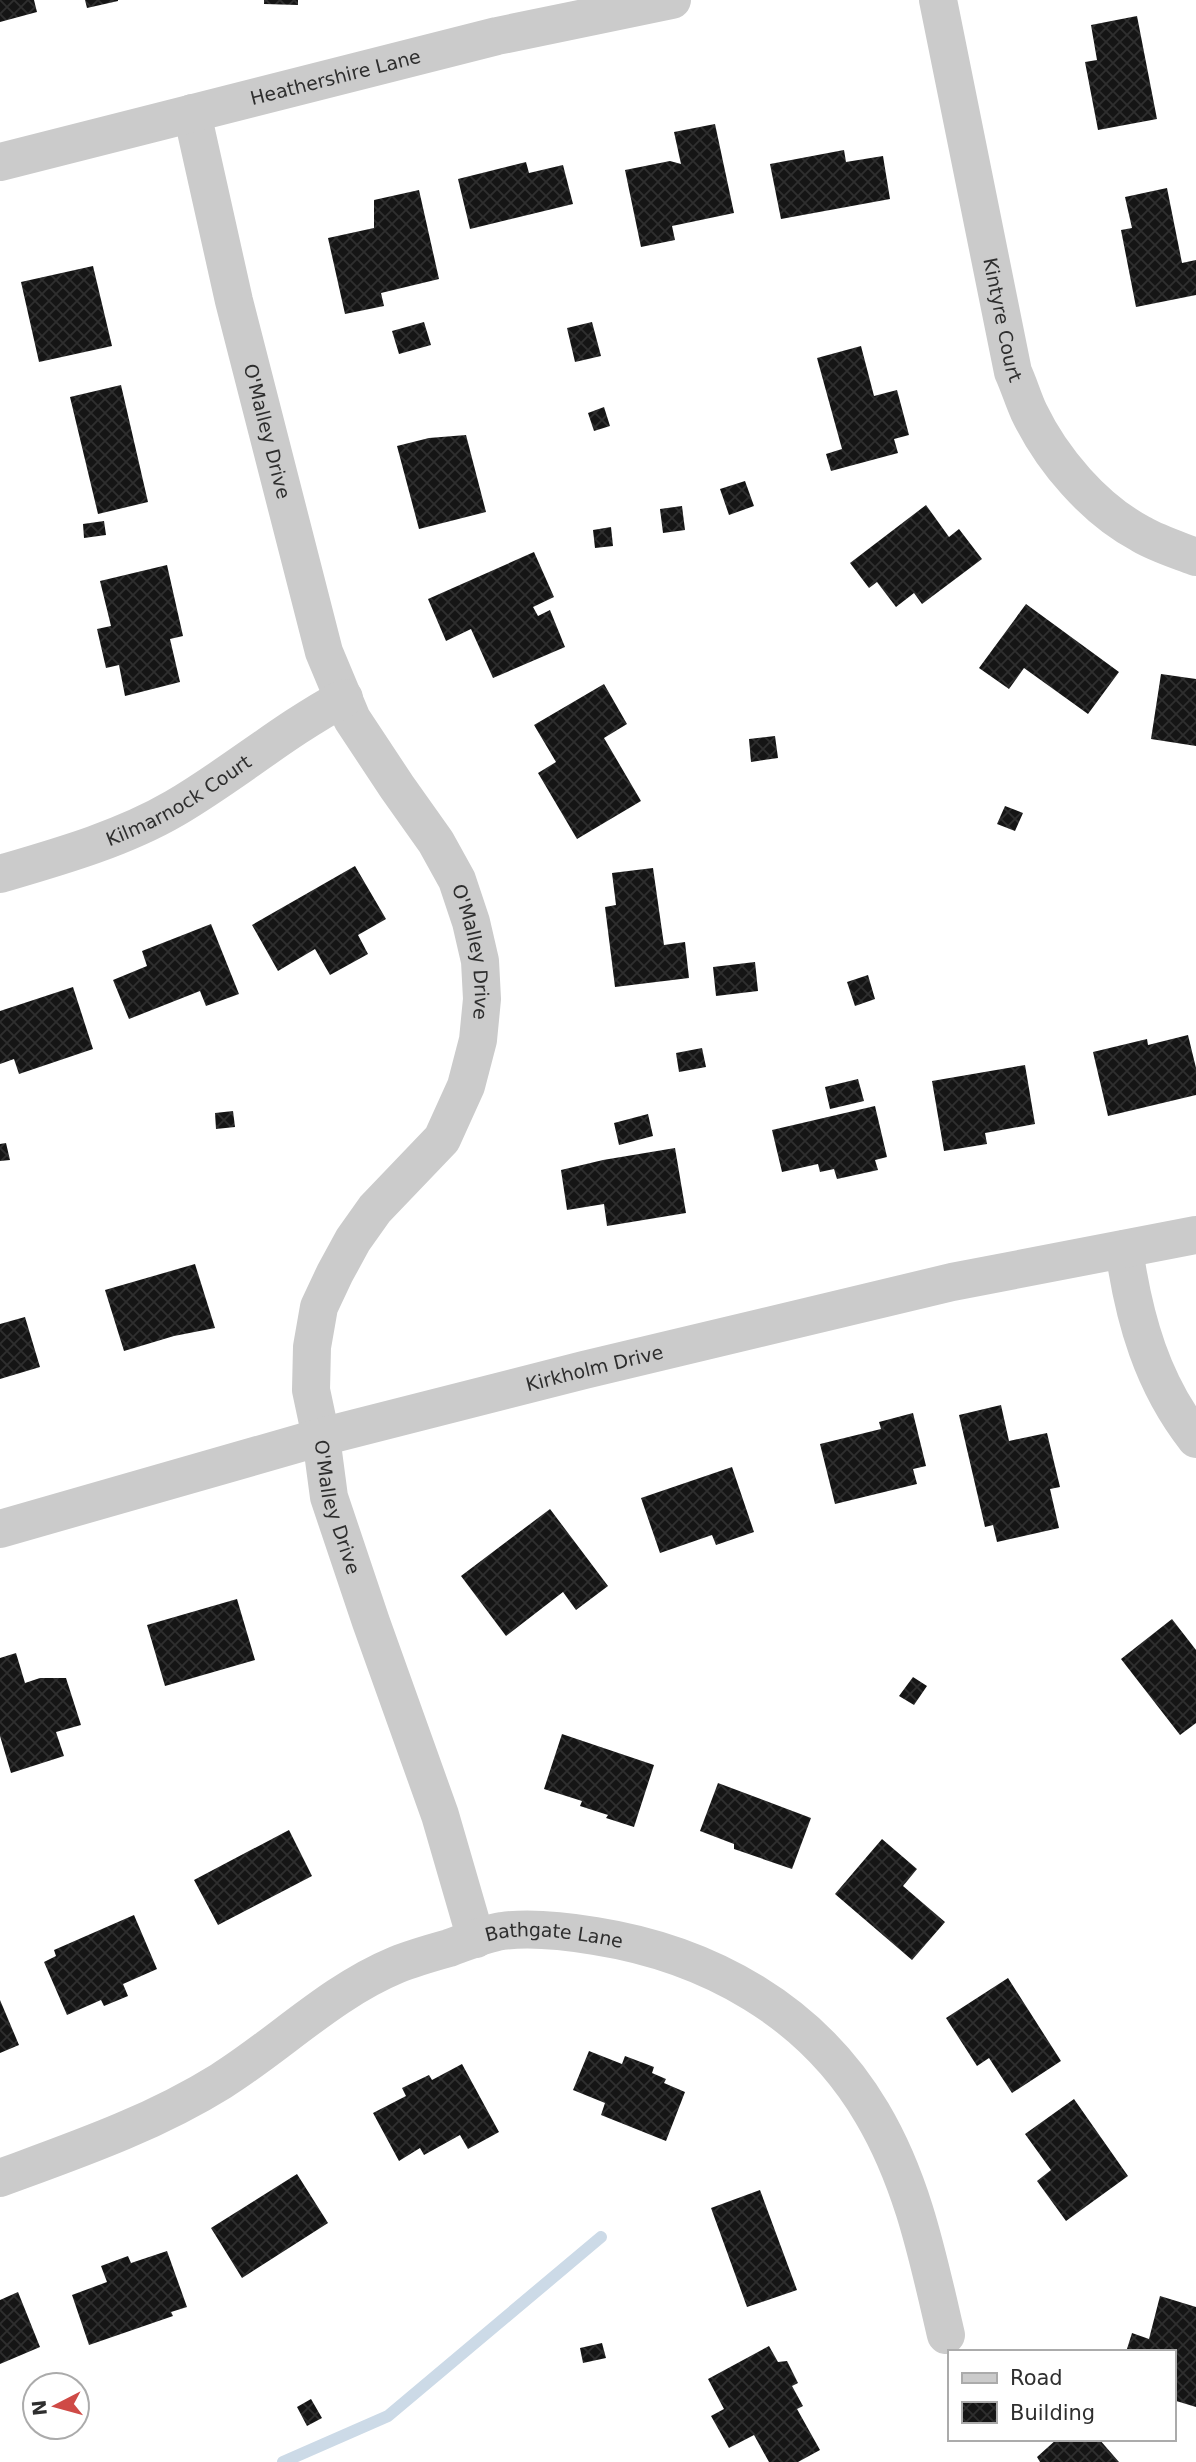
<svg xmlns="http://www.w3.org/2000/svg" width="1196" height="2462" viewBox="0 0 1196 2462" font-family="'DejaVu Sans',sans-serif">
  <defs>
    <pattern id="building-cross-hatch" width="8" height="8" patternUnits="userSpaceOnUse" patternTransform="scale(1.75)"><rect width="8" height="8" fill="#151515"/><path d="M0 0l8 8M0 8l8-8" fill="none" stroke="#2f2f2f"/></pattern>
  </defs>
  <rect width="100%" height="100%" fill="#fff"/>
  <g fill="none" stroke-linecap="round" stroke-linejoin="round">
    <path stroke="#ccdae7" stroke-width="12" d="M283,2462l105,-46 213,-179"/>
  </g>
  <path fill="url(#building-cross-hatch)" d="M0,0h34l3,12 -37,10z
    M85,0h33v1l-31,7z
    M264,0h34v5l-34,-1z
    M1137,16l20,103 -59,11 -13,-68 12,-2 -6,-35z
    M715,124l19,89 -62,13 3,14 -34,7 -16,-77 45,-9 11,3 -7,-32z
    M844,150l2,12 37,-6 7,43 -109,20 -11,-55z
    M526,162l3,11 34,-8 10,39 -103,25 -12,-50z
    M1167,188l15,75 14,-3v35l-60,12 -15,-77 11,-2 -7,-31z
    M419,190l20,89 -58,14 3,13 -39,8 -17,-76 46,-10v-28z
    M93,266l19,80 -73,16 -18,-80z
    M424,322l7,23 -32,9 -7,-23z
    M592,322l9,34 -26,6 -8,-34z
    M861,346l13,50 23,-6 12,45 -15,4 4,14 -67,18 -5,-17 16,-5 -25,-91z
    M121,385l27,117 -50,12 -28,-117z
    M604,407l6,19 -16,5 -6,-18z
    M466,435l20,77 -67,17 -22,-83 32,-8z
    M745,481l9,25 -25,9 -9,-26z
    M926,505l23,32 10,-8 23,30 -60,45 -8,-11 -18,14 -19,-25 -8,6 -19,-25z
    M682,506l3,24 -22,3 -3,-24z
    M104,521l2,14 -22,3 -1,-14z
    M611,527l2,19 -18,2 -2,-18z
    M534,552l20,45 -21,10 5,9 12,-6 15,37 -72,31 -22,-49 -25,12 -18,-42z
    M167,565l16,71 -13,3 10,43 -55,14 -6,-31 -13,3 -9,-39 14,-3 -11,-45z
    M1026,604l93,68 -31,42 -64,-46 -15,21 -30,-21z
    M1161,674l35,5v67l-45,-7z
    M604,684l23,40 -23,14 37,63 -64,38 -39,-66 18,-11 -22,-37z
    M775,736l3,22 -27,4 -2,-23z
    M1005,806l18,7 -8,18 -18,-7z
    M355,866l31,53 -28,16 10,19 -38,21 -15,-26 -37,22 -26,-46z
    M653,868l11,77 21,-3 4,36 -74,9 -10,-80 11,-2 -4,-32z
    M211,924l28,70 -33,12 -6,-15 -71,28 -16,-39 34,-14 -5,-15z
    M755,962l3,29 -42,5 -3,-29z
    M868,975l7,24 -20,7 -8,-24z
    M73,987l20,62 -74,25 -5,-15 -14,5v-53z
    M1188,1035l8,33v27l-88,21 -15,-64 54,-13 1,6z
    M702,1048l4,19 -27,5 -3,-19z
    M1025,1065l10,59 -50,9 2,11 -43,7 -12,-70z
    M858,1079l6,22 -34,8 -5,-22z
    M875,1106l12,51 -12,3 3,10 -41,9 -3,-10 -14,3 -2,-8 -36,8 -10,-42z
    M233,1111l2,16 -19,2 -1,-16z
    M648,1114l5,22 -34,9 -5,-22z
    M6,1143l4,17 -10,1v-17z
    M675,1148l11,65 -79,13 -3,-22 -37,6 -6,-40 42,-10z
    M195,1264l20,64 -41,8 -50,15 -19,-61z
    M25,1317l15,50 -40,12v-55z
    M1001,1405l8,36 38,-8 13,54 -10,2 9,39 -62,14 -4,-17 -8,2 -26,-112z
    M913,1413l13,53 -13,3 4,15 -82,20 -15,-60 61,-15 -2,-7z
    M732,1467l22,65 -38,13 -4,-10 -52,18 -19,-55z
    M550,1509l58,77 -32,24 -13,-18 -57,44 -45,-60z
    M237,1599l18,61 -90,26 -18,-61z
    M1172,1619l24,31v73l-16,12 -59,-76z
    M16,1653l9,30 15,-5h26l15,47 -25,7 8,24 -53,17 -11,-37v-78z
    M913,1677l14,9 -13,19 -15,-9z
    M562,1734l92,31 -20,62 -28,-9 2,-3 -28,-9 2,-5 -38,-12z
    M718,1783l93,35 -19,51 -58,-20v-5l-34,-13z
    M289,1830l23,46 -94,49 -24,-45z
    M882,1839l35,30 -14,17 42,36 -33,38 -77,-66z
    M134,1915l23,54 -34,15 5,12 -24,10 -3,-6 -34,15 -23,-53 12,-6 -2,-6z
    M1008,1978l53,83 -49,32 -23,-35 -12,8 -31,-48z
    M0,2000l19,45 -19,8z
    M589,2051l33,13 3,-8 29,11 -2,6 14,6 -2,4 21,9 -19,49 -65,-26 4,-12 -32,-13z
    M462,2064l37,68 -31,17 -8,-14 -36,20 -4,-7 -21,13 -26,-48 33,-17 -4,-8 27,-13 3,5z
    M1074,2099l54,77 -62,45 -29,-40 14,-11 -26,-36z
    M297,2174l31,49 -86,55 -31,-50z
    M760,2190l37,100 -50,17 -36,-99z
    M167,2251l20,56 -16,5 2,4 -84,29 -17,-50 35,-13 -6,-16 27,-10 3,7z
    M18,2292l22,55 -40,17v-64z
    M1160,2296l36,11v100l-23,-7v-48h-47l6,-19 17,6z
    M602,2343l4,15 -23,5 -3,-15z
    M769,2346l9,16 9,-1 11,22 -6,3 11,20 -6,3 23,41 -22,12h-29l-15,-27 -25,13 -18,-32 13,-7 -16,-30z
    M311,2399l11,19 -15,8 -10,-19z
    M1057,2439h42l20,23h-79l-3,-5z"/>
  <g fill="none" stroke-linecap="round" stroke-linejoin="round">
    <g stroke="#cbcbcb" stroke-width="38">
      <path id="s1" d="M938,0l75,372c6,13 10,27 16,40 23,48 65,97 112,122 17,10 37,16 55,23"/>
      <path id="s2" d="M192,113l42,188 90,351 28,67 45,68 39,55 21,38 14,42 9,39 2,38 -4,41 -12,46 -24,53 -67,70 -22,31 -18,33 -16,34 -7,40 -1,43 10,47 8,60 42,125 69,193 36,124"/>
      <path id="s3" d="M0,162l497,-126 175,-36"/>
      <path id="s4" d="M0,874c58,-17 122,-35 175,-66 58,-34 109,-78 169,-110"/>
      <path d="M1124,1249c10,70 28,134 72,190"/>
      <path id="s5" d="M0,1529l321,-92 263,-67 368,-88 244,-47"/>
      <path id="s6" d="M0,2178c76,-28 152,-54 221,-97 59,-37 110,-89 175,-116 17,-7 35,-12 53,-17 17,-6 35,-14 53,-17 31,-4 63,0 93,5 114,18 217,75 277,177 41,69 56,145 74,222"/>
    </g>
  </g>
  <g text-anchor="middle" stroke-width="7" stroke-linejoin="round" paint-order="stroke">
    <g font-size="19" fill="#2e2e2e" stroke="#fff">
      <text dy="7" stroke="none"><textPath href="#s3" startOffset="346">Heathershire Lane</textPath></text>
      <text dy="7" stroke="none"><textPath href="#s1" startOffset="326">Kintyre Court</textPath></text>
      <text dy="7" stroke="none"><textPath href="#s2" startOffset="327">O'Malley Drive</textPath></text>
      <text dy="7" stroke="none"><textPath href="#s4" startOffset="194">Kilmarnock Court</textPath></text>
      <text dy="7" stroke="none"><textPath href="#s2" startOffset="894">O'Malley Drive</textPath></text>
      <text dy="7" stroke="none"><textPath href="#s5" startOffset="616">Kirkholm Drive</textPath></text>
      <text dy="7" stroke="none"><textPath href="#s2" startOffset="1503">O'Malley Drive</textPath></text>
      <text dy="7" stroke="none"><textPath href="#s6" startOffset="616">Bathgate Lane</textPath></text>
    </g>
  </g>
  <rect x="948" y="2350" width="228" height="91" fill="#ffffff" stroke="#ababab" stroke-width="2"/>
  <rect x="962" y="2373" width="35" height="10" fill="#cbcbcb" stroke="#ababab" stroke-width="2"/>
  <text x="1010" y="2385" font-size="21" fill="#2e2e2e">Road</text>
  <rect x="962" y="2402" width="35" height="21" fill="url(#building-cross-hatch)" stroke="#ababab" stroke-width="2"/>
  <text x="1010" y="2420" font-size="21" fill="#2e2e2e">Building</text>
  <g transform="translate(56 2406) rotate(264)"><circle r="33" fill="#ffffff" stroke="#ababab" stroke-width="2"/>
  <path d="M0-5L12 26L0 18L-12 26Z" fill="#cf4a46"/>
  <text y="-10" font-size="19" font-weight="bold" text-anchor="middle" fill="#2e2e2e">N</text>
  </g>
</svg>
